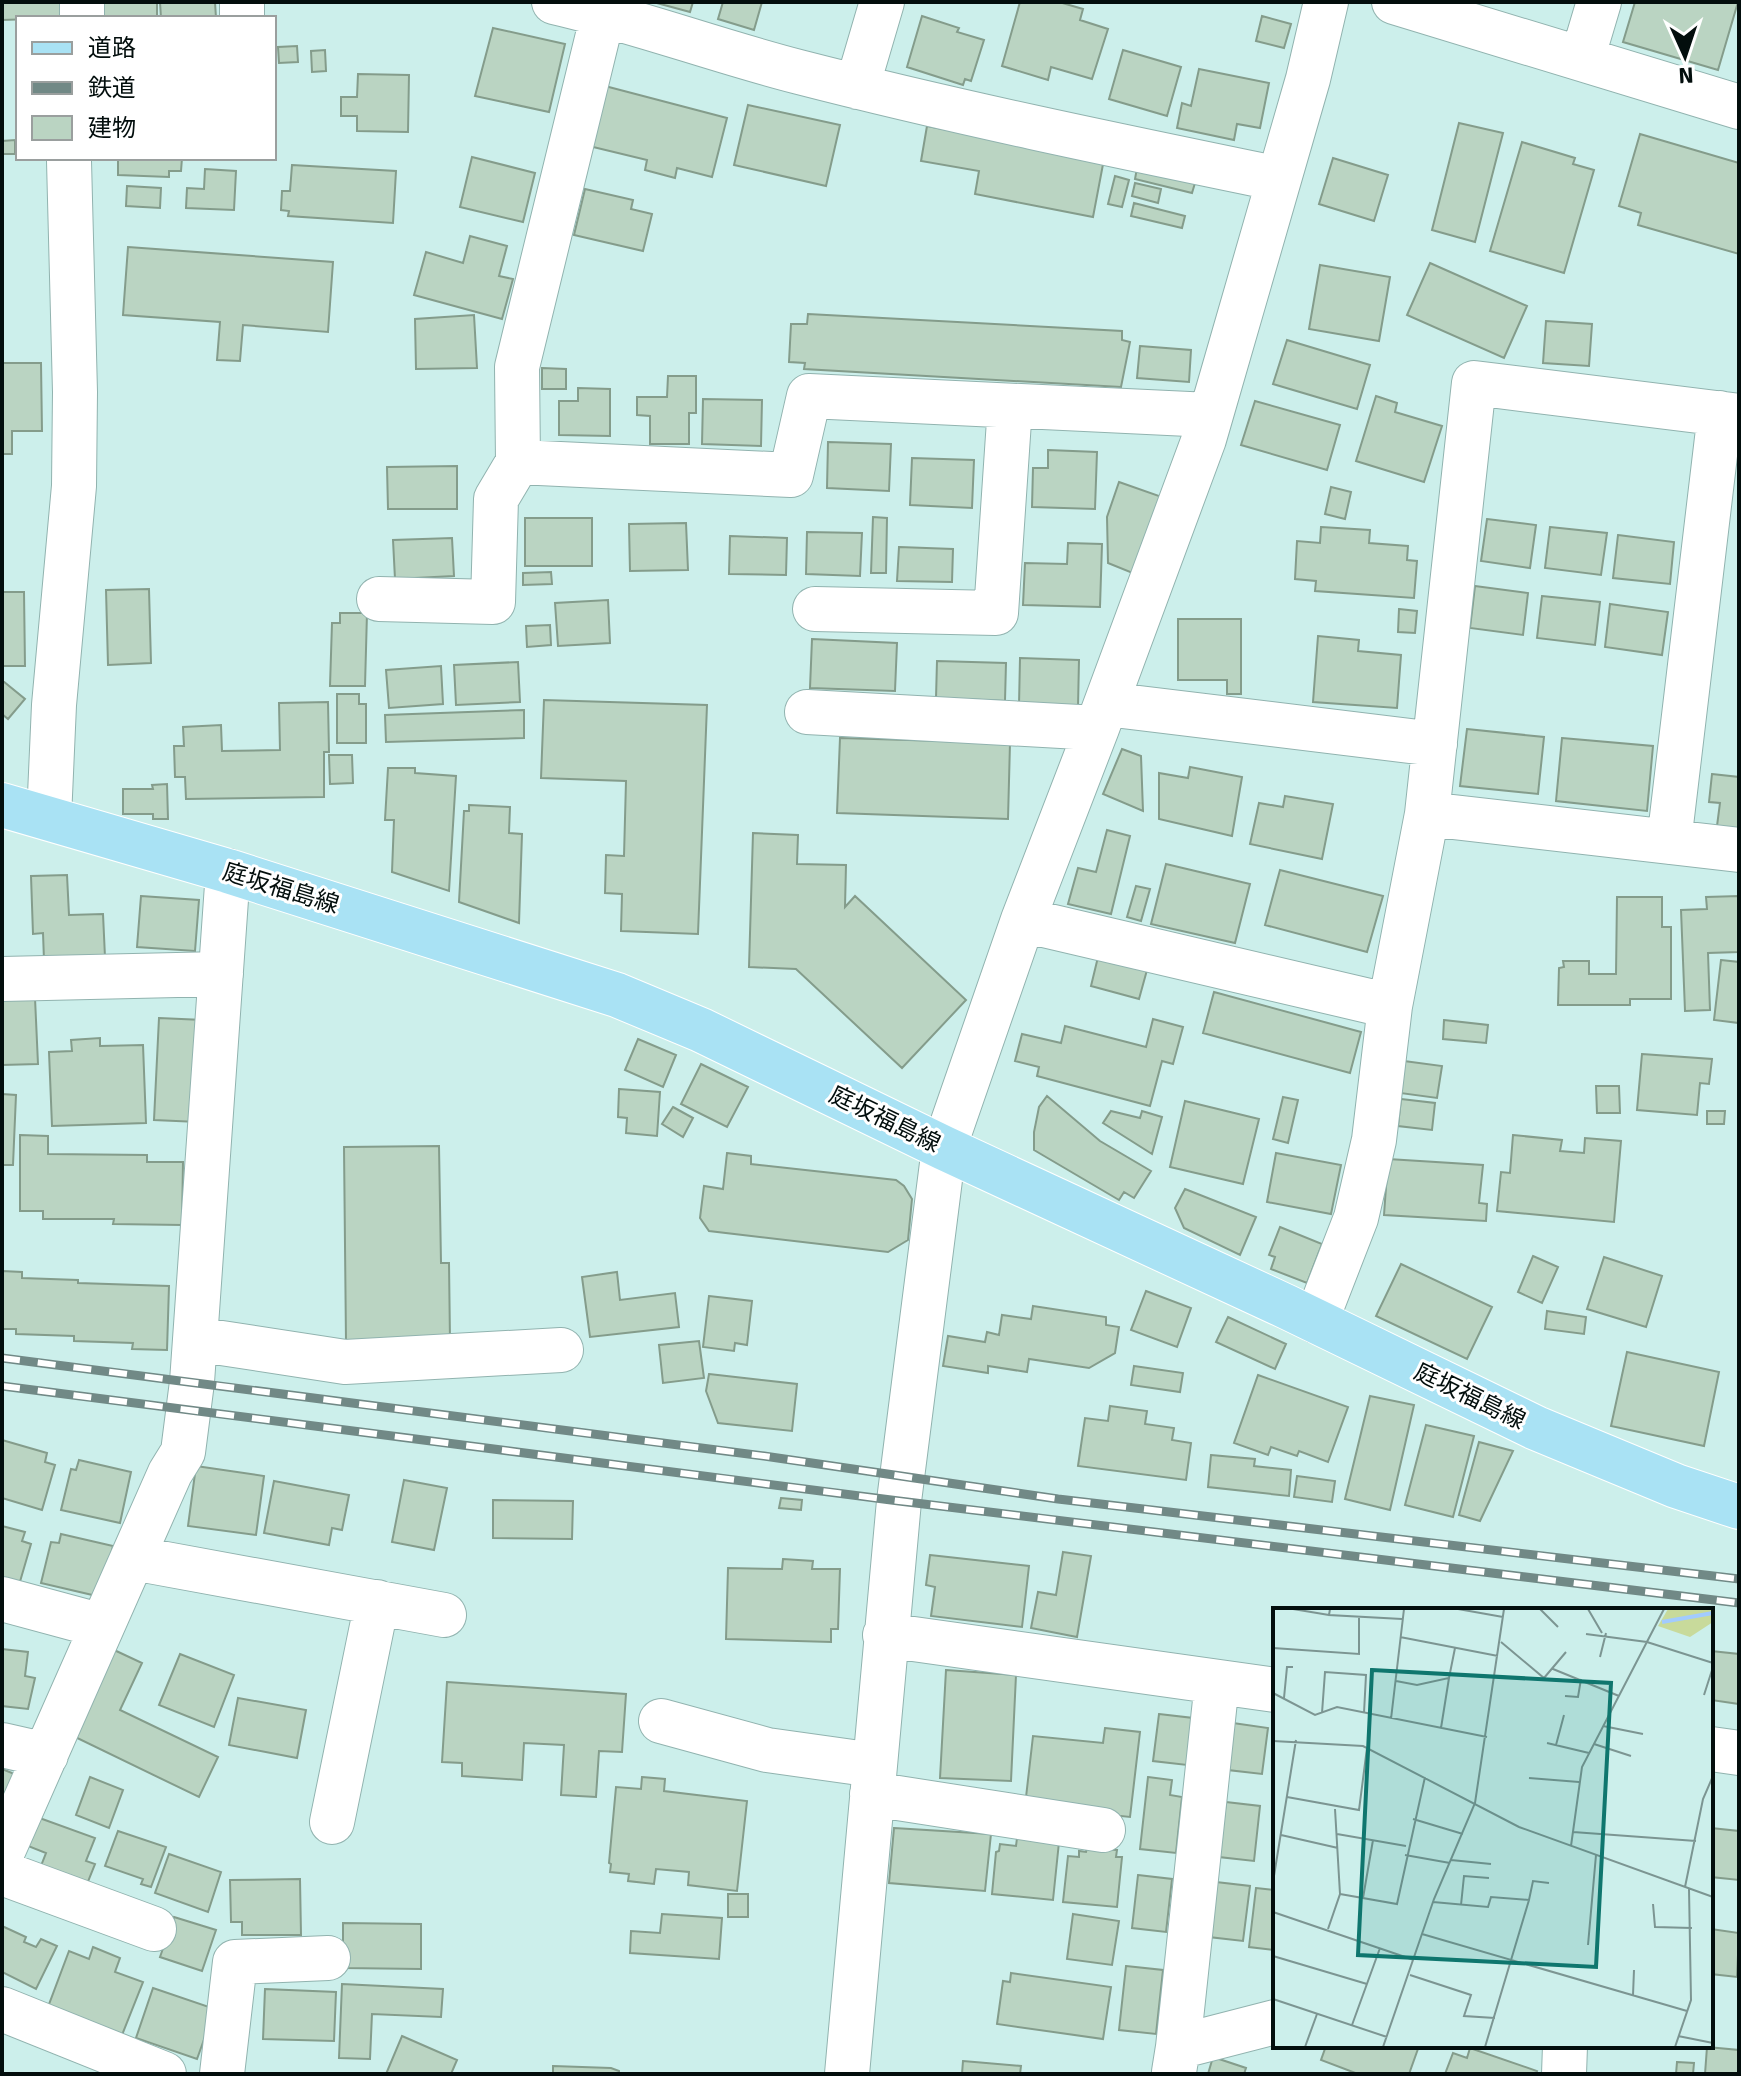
<svg xmlns="http://www.w3.org/2000/svg" width="1741" height="2076" viewBox="0 0 1741 2076" font-family="Signika,'Noto Sans JP',sans-serif">
  <rect width="100%" height="100%" fill="#ccefeb"/>
  <path fill="#bad4c2" stroke="#849c8b" stroke-width="2" d="M2,2h64l-1,16 -63,2z
    M95,2h62v16h-62z
    M160,2h55l1,16h-55z
    M653,2h40l-3,10z
    M723,2h39l-8,28 -36,-11z
    M1020,2h39l24,7 -3,11 28,9 -16,50 -41,-12 -3,13 -46,-14z
    M1635,2h103l-20,68 -95,-28z
    M922,16l37,12 -2,4 27,8 -13,41 -6,-2 -2,6 -56,-18z
    M1262,16l29,8 -7,24 -28,-7z
    M493,28l72,16 -16,68 -74,-16z
    M297,46l1,16 -19,1 -1,-16z
    M325,50l1,21 -14,1 -1,-21z
    M1123,50l58,17 -14,49 -58,-17z
    M1199,69l70,14 -9,45 -23,-4 -3,16 -57,-12 5,-25 9,3z
    M358,74l51,1 -1,57 -51,-1v-15h-16v-19h16z
    M605,86l122,32 -15,59 -35,-9 -2,10 -30,-8 2,-10 -58,-14z
    M748,105l92,20 -14,61 -92,-21z
    M1459,123l44,10 -28,109 -43,-12z
    M927,126l177,33 -11,58 -118,-23 4,-23 -58,-10z
    M1640,134l99,29v91l-101,-29 3,-12 -22,-7z
    M15,140v14h-13v-13z
    M1522,142l53,16 -2,6 21,6 -30,103 -74,-22z
    M472,157l63,16 -12,49 -63,-15z
    M118,158h64l-1,13h-12v6l-51,-2z
    M1333,158l55,17 -14,46 -55,-17z
    M292,165l104,6 -3,52 -105,-7 1,-5 -8,-1 1,-19h8z
    M1137,168l58,15 -3,10 -57,-14z
    M205,169l31,2 -2,39 -48,-2 1,-20 17,1z
    M1115,176l14,4 -7,27 -14,-3z
    M1135,183l26,6 -3,14 -26,-7z
    M127,186l34,2 -1,20 -34,-2z
    M585,189l48,11 -2,9 21,5 -9,37 -69,-16z
    M1134,203l51,13 -3,12 -51,-12z
    M470,236l37,10 -8,30 14,3 -11,40 -88,-24 12,-43 37,11z
    M128,247l205,15 -5,70 -85,-7 -3,36 -23,-1 3,-38 -97,-7z
    M1430,263l97,43 -23,52 -97,-43z
    M1320,265l70,12 -11,64 -70,-12z
    M808,314l314,17v9l8,2 -9,45 -317,-18 1,-6 -16,-1 2,-38h16z
    M474,315l3,53 -61,1 -1,-50z
    M1546,321l46,3 -3,42 -46,-3z
    M1287,340l83,25 -13,44 -84,-25z
    M1140,346l51,4 -2,32 -52,-4z
    M2,363h39l1,68h-30v23h-10z
    M542,368l24,1v20h-24z
    M668,376h28v37h-7v31h-39v-28l-13,-1v-18h30z
    M578,388l32,1v47l-51,-1v-34h19z
    M1376,396l21,7 -2,9 47,14 -18,56 -68,-21z
    M703,399l59,1 -1,46 -59,-2z
    M1255,401l85,24 -13,45 -86,-25z
    M828,442l63,2 -2,47 -62,-3z
    M1048,450l49,2 -2,57 -63,-2 1,-39h15z
    M912,458l62,2 -2,48 -62,-3z
    M457,466v43h-69l-1,-42z
    M1119,482l43,15 -27,77 -27,-11 -1,-46z
    M1331,487l20,5 -6,27 -20,-5z
    M873,517l14,1 -1,55h-15z
    M525,518h67v48h-67z
    M1487,519l49,6 -6,43 -49,-7z
    M686,523l2,47 -58,1 -1,-47z
    M1321,527l49,3 -1,13 39,3 -1,14 10,1 -3,37 -99,-7 1,-10 -21,-2 2,-38 23,2z
    M1550,527l57,6 -6,42 -56,-7z
    M807,532l55,1 -2,43 -54,-2z
    M1618,535l56,7 -4,42 -57,-6z
    M730,536l57,2 -1,37 -57,-1z
    M452,538l2,38 -59,3 -2,-39z
    M1068,543l34,1 -2,63 -77,-2 2,-42 42,1z
    M899,547l54,2 -1,33 -55,-1z
    M551,572l1,12 -29,1v-12z
    M1475,586l53,7 -5,42 -53,-7z
    M149,589l2,74 -43,2 -2,-75z
    M2,592h22l1,74h-22v15l22,18 -17,20 -6,-5z
    M1542,596l58,6 -5,43 -58,-7z
    M608,600l2,43 -52,3 -3,-43z
    M1610,604l58,8 -6,43 -57,-8z
    M1399,609l18,2 -2,22 -17,-1z
    M340,613h27l-2,73h-35l2,-63h8z
    M1178,619h63v75h-14v-14h-49z
    M550,625l1,20 -24,2 -1,-21z
    M1318,636l41,4 -1,11 43,4 -4,53 -84,-6z
    M812,639l85,4 -2,48 -85,-3z
    M1020,658l59,2 -1,47 -59,-2z
    M937,661l69,2 -1,38 -69,-3z
    M518,662l2,40 -64,3 -2,-40z
    M441,666l2,38 -54,4 -3,-38z
    M337,694h22v10h7v39h-29z
    M544,700l163,5 -9,229 -77,-3 1,-37 -17,-1 1,-38 18,1 2,-75 -85,-3z
    M328,702l1,50h-5v45l-138,2 -1,-22h-10l-1,-31h10l-1,-19 38,-2 1,26 58,-1 -1,-47z
    M524,710v28l-138,4 -1,-27z
    M1467,729l77,8 -6,57 -78,-8z
    M840,738l170,5 -2,76 -171,-6z
    M1562,738l91,8 -6,65 -91,-10z
    M1122,749l19,7 2,55 -40,-17z
    M329,755h23l1,28 -23,1z
    M1190,767l52,10 -10,59 -73,-17v-46l29,5z
    M388,768h27v5l41,3 -7,115 -57,-19 2,-52h-9z
    M1712,774l27,3v52l-22,-3 3,-23 -11,-1z
    M167,784l1,35h-15v-5h-30v-25h30l-1,-4z
    M1285,796l48,8 -11,55 -72,-15 9,-41 24,4z
    M469,805l41,2 -1,26 13,1 -3,89 -60,-21 5,-91h5z
    M1107,830l23,6 -19,78 -43,-10 10,-36 18,4z
    M753,833l45,2 -1,29 49,1 -1,42 10,-11 111,104 -64,68 -106,-99 -47,-2z
    M1166,864l84,20 -15,59 -84,-19z
    M1280,870l103,26 -16,56 -102,-27z
    M67,875l2,40 34,-1 2,43 -61,3 -1,-27 -10,1 -2,-58z
    M1136,886l14,3 -9,32 -14,-4z
    M141,896l58,4 -4,51 -58,-4z
    M1739,896v56l-31,1 2,57 -25,1 -4,-101 26,-1 -1,-12z
    M1617,897h45v30h9v72h-41v6h-72l1,-37 5,-1 -1,-6h26v13h27z
    M1098,957l49,13 -8,29 -48,-13z
    M1721,960l18,2v61l-25,-3z
    M1214,992l147,40 -11,41 -147,-40z
    M35,998l3,66 -36,1v-66z
    M159,1018l44,2 -5,102 -44,-2z
    M1153,1019l30,8 -10,37 -11,-3 -12,45 -113,-30 2,-9 -24,-6 7,-27 39,9 4,-17 81,21z
    M1444,1020l44,5 -2,18 -43,-4z
    M100,1038v8l43,-1 3,78 -94,3 -3,-74 23,-1 -1,-11z
    M638,1039l38,16 -13,32 -38,-17z
    M1642,1054l70,5 -3,25 -9,-1 -3,32 -60,-5z
    M1404,1061l38,5 -5,32 -37,-5z
    M701,1064l47,23 -21,40 -46,-23z
    M1596,1086h23l1,27h-23z
    M619,1089l41,3 -3,44 -31,-3 1,-15 -9,-1z
    M2,1094l14,1 -3,70h-11z
    M1047,1096l53,45 51,30 -17,27 -10,-6 -5,8 -85,-50v-18l5,-25z
    M1283,1097l15,3 -10,43 -15,-4z
    M1401,1099l34,4 -3,27 -34,-4z
    M1185,1101l74,18 -16,65 -73,-17z
    M673,1107l20,11 -10,19 -21,-13z
    M1111,1111l29,7 2,-7 20,6 -10,37 -49,-31z
    M1707,1111h18l-1,13h-17z
    M20,1135l28,1v18l99,1v7h36l-1,63 -69,-1 1,-5h-71v-8h-23z
    M1513,1135l49,5 -2,11 24,2 1,-15 36,3 -7,81 -117,-11 4,-39 9,1z
    M439,1146l2,117h8l1,78 -104,1 -2,-195z
    M727,1153l24,3v8l145,16 8,6 8,13 -4,41 -20,12 -179,-21 -9,-13 4,-32 19,3z
    M1276,1153l65,12 -10,49 -64,-12z
    M1388,1159l95,6 -4,38 8,1 -1,17 -102,-6z
    M1185,1189l71,28 -16,38 -56,-27 -9,-20z
    M1280,1227l42,17 -15,39 -36,-14 4,-12 -6,-2z
    M1533,1256l25,11 -16,36 -24,-11z
    M1604,1257l58,19 -16,51 -59,-18z
    M1401,1264l91,43 -25,52 -91,-43z
    M2,1271l20,1v6l56,2v3l91,3 -2,64 -35,-1 1,-6 -59,-2v-5l-58,-2v-5h-14z
    M617,1272l3,28 55,-7 4,34 -89,10 -8,-60z
    M1146,1291l45,17 -14,39 -46,-17z
    M709,1296l43,5 -5,44 -12,-2 -1,8 -31,-4z
    M1033,1306l73,11v8l13,2 -4,26 -26,15 -60,-9 -2,13 -39,-6v7l-45,-7 5,-30 37,6 2,-10 12,3 3,-20 29,4z
    M1547,1311l39,6 -2,17 -39,-5z
    M1228,1317l58,27 -11,25 -59,-27z
    M699,1341l5,37 -41,5 -4,-38z
    M1627,1352l92,20 -15,74 -93,-20z
    M1134,1366l49,7 -3,19 -49,-7z
    M709,1374l88,10 -5,47 -74,-8 -12,-32z
    M1258,1375l90,32 -20,55 -29,-11 -2,5 -26,-9 -3,8 -34,-12z
    M1370,1396l44,9 -24,105 -45,-11z
    M1110,1406l37,5 -2,13 29,4 -2,12 19,3 -5,37 -108,-14 7,-48 23,3z
    M1426,1425l48,11 -21,81 -48,-12z
    M2,1440l45,13 -2,9 10,3 -13,45 -40,-12z
    M1479,1442l34,9 -33,70 -21,-6z
    M1211,1455l44,4 -1,7 37,4 -2,26 -81,-9z
    M79,1460l52,12 -11,51 -59,-13 10,-41 5,1z
    M196,1466l68,10 -8,59 -68,-9z
    M1297,1476l38,5 -3,21 -38,-5z
    M404,1480l43,8 -13,62 -42,-8z
    M274,1481l75,14 -7,35 -10,-2 -3,17 -65,-12z
    M781,1498l21,2 -1,10 -22,-2z
    M493,1500l80,1 -1,38 -79,-1z
    M2,1526l23,6 -3,9 9,3 -12,41 -17,-5z
    M61,1534l52,12 -12,51 -60,-14 10,-41 8,1z
    M1063,1552l28,4 -14,81 -46,-9 7,-36 18,3z
    M930,1555l99,11 -7,61 -91,-11 4,-29 -9,-2z
    M783,1559l30,2 -1,8h28l-2,60h-7v13l-105,-3 2,-71 54,1z
    M2,1649l26,3 -3,24 10,2 -7,31 -26,-3z
    M112,1649l30,14 -22,47 98,47 -19,40 -128,-62z
    M1711,1651l28,3v50l-28,-4z
    M180,1654l54,21 -20,52 -55,-22z
    M946,1670l70,5 -5,106 -71,-3z
    M447,1682l179,12 -4,58 -23,-1 -3,46 -35,-2 3,-50 -40,-2 -2,37 -60,-4v-13l-20,-1z
    M238,1698l68,12 -9,48 -68,-13z
    M1159,1714l34,4 -6,47 -34,-4z
    M1233,1723l35,5 -6,46 -34,-4z
    M1105,1728l35,4 -10,85 -105,-11 8,-70 70,7z
    M2,1769l15,6 -15,36z
    M90,1777l33,13 -14,38 -33,-13z
    M642,1777l23,2 -1,12 83,10 -10,90 -49,-6 1,-13 -33,-3 -2,15 -26,-3 1,-7 -19,-2 1,-8 -2,-1 7,-76 25,2z
    M1148,1777l24,3 -2,15 12,2 -6,56 -36,-4z
    M1226,1802l34,4 -6,55 -35,-4z
    M34,1816l61,22 -9,23 9,3 -10,25 -46,-18 7,-18 -23,-9z
    M894,1828l97,6 -6,57 -96,-8z
    M1711,1828l28,3v49l-28,-3z
    M118,1831l48,16 -15,40 -10,-3 2,-5 -38,-13z
    M1017,1838l42,4 -6,58 -61,-6 4,-42 3,-1 1,-7 16,2z
    M1087,1848l30,2 -1,7h6l-5,50 -54,-5 5,-46 11,1v-6l7,1z
    M169,1854l52,18 -13,40 -53,-19z
    M1138,1875l34,4 -6,53 -34,-4z
    M300,1879l1,56h-59v-13h-11l-1,-42z
    M1216,1882l34,4 -7,55 -34,-4z
    M1256,1888l19,2v60l-26,-3z
    M728,1894h20v23h-20z
    M662,1914l60,4 -3,41 -89,-6 1,-22 29,2z
    M1073,1914l46,7 -7,44 -45,-6z
    M174,1917l42,13 -14,41 -42,-14z
    M343,1923l78,1v45l-78,-1z
    M2,1926l24,11 -2,5 12,5 5,-8 16,7 -21,43 -34,-17z
    M1711,1929l28,4 -2,44 -26,-3z
    M93,1947l27,11 -5,14 28,10 -21,53 -74,-28 21,-56 20,8z
    M1126,1966l37,4 -7,64 -37,-4z
    M1011,1973l100,14 -8,52 -106,-15 6,-43 7,1z
    M342,1984l101,5 -2,28 -69,-3 -2,45 -31,-1z
    M153,1988l62,21 -18,50 -61,-21z
    M265,1989l71,3 -2,49 -71,-2z
    M402,2036l55,24 -6,14h-65z
    M1326,2046h93l-10,28h-51l-37,-14z
    M1707,2047l32,3v24h-34z
    M1470,2048l67,23 -1,3h-91l8,-21 14,5z
    M1213,2057l33,11 -2,6h-36z
    M963,2061l58,5 -1,8h-58z
    M1677,2062l17,1 -1,11h-17z
    M553,2066l58,2 8,3v3h-66z"/>
  <g fill="none" stroke-linecap="round" stroke-linejoin="round">
    <g stroke="#91b3af" stroke-width="46">
      <path id="minor" d="M82,2v16
        M242,2v16
        M554,2c83,19 163,49 245,70 159,41 320,74 480,107
        M1394,2l345,105
        M1582,59l17,-57
        M857,87l25,-85
        M518,462l-1,-95 89,-365
        M379,599l114,3 3,-103 22,-37 273,13 18,-79 401,19
        M815,609l181,4 14,-207
        M1106,704l329,40
        M807,712l290,16
        M1427,814l312,36
        M49,818l5,-113 20,-219 1,-94 -6,-231
        M1669,842l51,-429
        M1023,920l367,86
        M2,979l219,-5
        M1316,1321l40,-103 18,-78 16,-134 37,-192 47,-431 265,33
        M195,1339l150,23 216,-12
        M133,1558l311,57
        M2,1599l100,27
        M885,1635l390,55
        M661,1721l106,29 107,15
        M2,1745l44,10
        M1711,1749l28,4
        M872,1794l231,36
        M332,1822l45,-220
        M2,1853l168,-380 13,-21 9,-70 36,-511
        M2,1873l152,56
        M2,2009l162,65
        M1178,2047l39,-365
        M1174,2072l4,-25 97,-25
        M222,2074l13,-112 93,-4
        M847,2074l52,-573 45,-353 79,-228 74,-192 107,-289 104,-360 18,-77
        M1564,2074l1,-28"/>
    </g>
    <g stroke="#fff" stroke-width="46">
      <path id="major" d="M2,805l226,66 389,124 84,35 243,118 343,159 249,121 140,58 63,21"/>
    </g>
    <use href="#minor" stroke="#fff" stroke-width="44"/>
    <use href="#major" stroke="#a9e2f4" stroke-width="44"/>
    <g stroke="#718986" stroke-width="9">
      <path id="rail" d="M2,1358l762,98 294,43 681,80
        M2,1386l897,115 840,102"/>
    </g>
    <use href="#rail" stroke="#fff" stroke-width="6" stroke-dasharray="18" stroke-linecap="butt"/>
  </g>
  <g text-anchor="middle" stroke-width="6" stroke-linejoin="round" paint-order="stroke">
    <g font-size="24" fill="#030e0d" stroke="#fff">
      <text transform="translate(281 888) rotate(17)" y="8">庭坂福島線</text>
      <text transform="translate(885 1119) rotate(26)" y="8">庭坂福島線</text>
      <text transform="translate(1470 1396) rotate(26)" y="8">庭坂福島線</text>
    </g>
  </g>
  <g transform="translate(1273 1608)">
    <rect width="440" height="440" fill="#ccefeb"/>
    <path d="M395,1h45v13l-23,15 -32,-11z" fill="#c8da9b"/>
    <path fill="none" stroke="#a2cbfe" stroke-width="4" d="M389,14l51,-9"/>
    <path fill="none" stroke="#7c9592" stroke-width="2" d="M20,1l36,6M57,1l-1,6 73,4M185,1l45,8M267,1l18,18M315,1l14,24M313,26l61,8 66,21M127,29l98,19M228,34l43,36 22,-26M0,40l86,6v-37M327,49l6,-24M280,61l66,27M123,73l21,4 32,-7 6,-30M0,85l42,22 22,-8 150,30M431,87l9,-28M292,88l13,1 3,-18M11,90l3,-31h6M49,105l3,-41 41,3 -2,38M118,111l13,-110M330,118l40,8M168,120l8,-50M0,133l90,5 156,81 194,70M274,135l42,10M321,136l37,12M283,137l8,-30M256,170l50,4M14,189l72,13 8,-62M140,211l50,15M300,224l123,9M64,226l69,12M8,227l57,13M298,238l11,-79 82,-158M132,247l45,8M178,252l40,4M0,274l23,-142M412,279l18,-88 10,-23M67,286l57,10 28,-127M90,290l10,-58M160,294l55,5 3,-10 38,3 4,-19 16,2M380,296l2,23 37,1M188,297l3,-29 25,2M0,304l141,48M55,321l12,-35 -5,-85M149,326l265,77M315,337l8,-90M0,348l94,28M137,367l61,20 -7,21 31,2M360,387l1,-25M0,391l114,38M79,417l28,-77M405,428l35,7M32,439l12,-33M110,439l51,-148 41,-96 29,-194M212,439l44,-147M402,439l16,-47 -2,-111"/>
    <path fill="#0f766e" fill-opacity="0.15" stroke="#0f766e" stroke-width="4" d="M99,62l239,13 -15,284 -238,-12z"/>
    <rect width="440" height="440" fill="none" stroke="#030e0d" stroke-width="4"/>
  </g>
  <rect width="1741" height="2076" fill="none" stroke="#030e0d" stroke-width="8"/>
  <rect x="16" y="16" width="260" height="144" fill="#ffffff" stroke="#9a9f9e" stroke-width="2"/>
  <rect x="32" y="42" width="40" height="12" fill="#a9e2f4" stroke="#9a9f9e" stroke-width="2"/>
  <text x="88" y="56" font-size="24" fill="#030e0d">道路</text>
  <rect x="32" y="82" width="40" height="12" fill="#718986" stroke="#9a9f9e" stroke-width="2"/>
  <text x="88" y="96" font-size="24" fill="#030e0d">鉄道</text>
  <rect x="32" y="116" width="40" height="24" fill="#bad4c2" stroke="#9a9f9e" stroke-width="2"/>
  <text x="88" y="136" font-size="24" fill="#030e0d">建物</text>
  <g transform="translate(1685 56) rotate(177)" stroke="#ffffff" stroke-width="6" paint-order="stroke">
  <path d="M0-6L14 30L0 20L-14 30Z" fill="#030e0d"/>
  <text y="-12" font-size="22" font-weight="bold" text-anchor="middle" fill="#030e0d">N</text>
  </g>
</svg>
